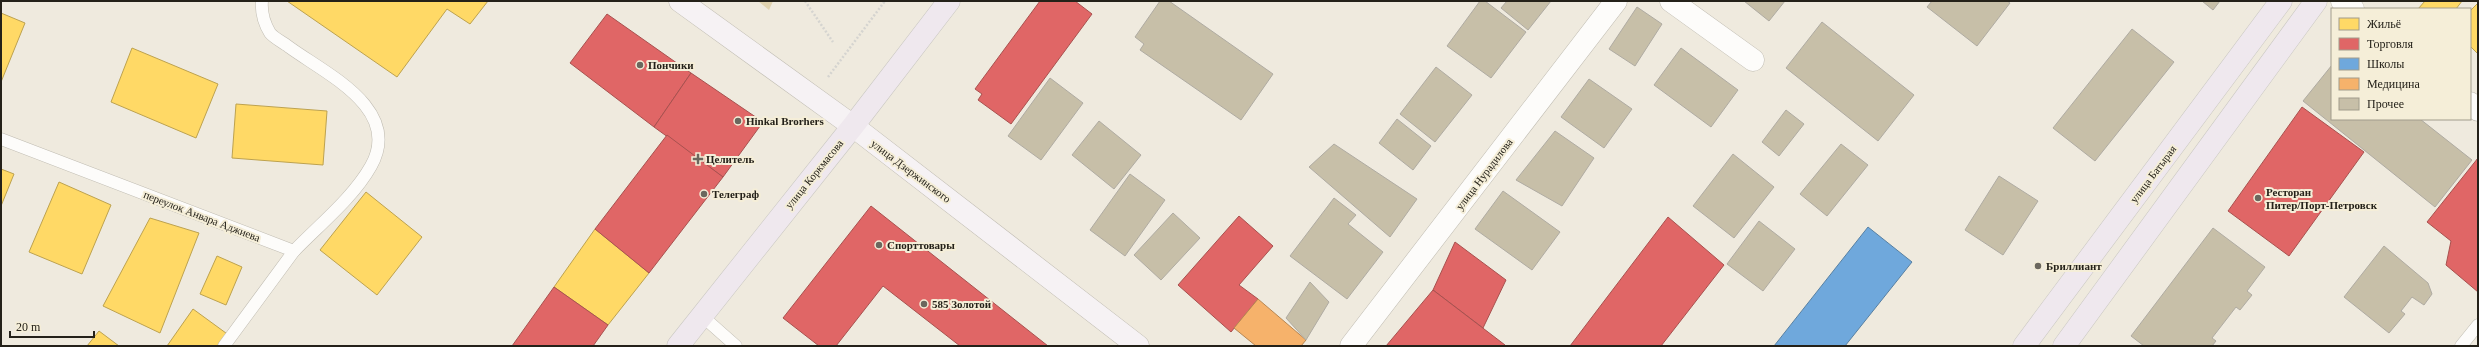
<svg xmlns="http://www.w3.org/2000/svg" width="2479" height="347" viewBox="0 0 2479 347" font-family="Georgia,serif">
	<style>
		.green { fill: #e0d3af }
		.homes { fill: #ffd966; stroke: #bda24f }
		.shops { fill: #e06666; stroke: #a8514f }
		.schools { fill: #6fa8dc; stroke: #5880a2 }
		.health { fill: #f6b26b; stroke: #b78652 }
		.building { fill: #c7bfa8; stroke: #afaba2 }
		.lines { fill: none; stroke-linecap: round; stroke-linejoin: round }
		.lane-casing { stroke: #bfbbb1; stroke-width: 13 }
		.street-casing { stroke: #bfbbb1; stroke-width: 23 }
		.secondary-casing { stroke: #bfbbb1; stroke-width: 23 }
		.primary-casing { stroke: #c9c7c1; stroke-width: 23 }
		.path { stroke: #d5d4d0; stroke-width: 2.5; stroke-dasharray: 2 2; stroke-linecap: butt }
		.lane { stroke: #fdfcfa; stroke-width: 12 }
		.street { stroke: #fdfcfa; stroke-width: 22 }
		.secondary { stroke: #f6f2f4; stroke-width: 22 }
		.primary { stroke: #efe8ee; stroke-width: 22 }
		.poi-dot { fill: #6b675e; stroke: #f5eed8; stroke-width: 1.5 }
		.labels { text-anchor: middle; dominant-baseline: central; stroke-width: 4; stroke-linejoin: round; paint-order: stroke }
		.poi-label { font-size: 11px; font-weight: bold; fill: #242119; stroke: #f5eed8; text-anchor: start }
		.street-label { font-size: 11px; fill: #242119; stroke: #f5eed8 }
	</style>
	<rect width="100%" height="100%" fill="#efeade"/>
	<path class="green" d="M758,1h15l-4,9z"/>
	<g class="homes">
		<path d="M287,1h201l-18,23 -23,-15 -50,68z"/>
		<path d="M2425,1h37l-6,8h-38z"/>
		<path d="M2478,3v51l-8,-8v-35z"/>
		<path d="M1,13l24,10 -24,59z"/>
		<path d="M132,48l86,36 -22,54 -85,-36z"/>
		<path d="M236,104l91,7 -4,54 -91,-7z"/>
		<path d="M1,169l13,5 -13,32z"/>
		<path d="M59,182l52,23 -29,69 -53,-22z"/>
		<path d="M366,192l56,45 -45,58 -57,-45z"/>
		<path d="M150,218l49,15 -39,100 -57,-27z"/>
		<path d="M595,229l54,44 -41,52 -54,-38z"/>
		<path d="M217,256l25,11 -16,38 -26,-11z"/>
		<path d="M193,309l37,27 -7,10h-56z"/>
		<path d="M99,331l20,15h-32z"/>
	</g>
	<g class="shops">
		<path d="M1040,1h35l17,13 -81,110 -33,-24 4,-6 -7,-5z"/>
		<path d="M607,14l84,59 -37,54 -84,-64z"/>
		<path d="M691,73l72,49 -40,55 -69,-50z"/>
		<path d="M2302,107l62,45 -75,104 -61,-45z"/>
		<path d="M667,135l56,42 -74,96 -54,-44z"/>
		<path d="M2478,158v134l-32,-27 5,-24 -24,-19z"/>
		<path d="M871,206l177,140h-88l-77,-60 -47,60h-17l-36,-28z"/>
		<path d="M1239,216l34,30 -34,39 19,14 -27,33 -53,-47z"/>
		<path d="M1668,217l56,48 -63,81h-91z"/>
		<path d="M1455,242l51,38 -23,48 -50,-38z"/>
		<path d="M554,287l54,38 -15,21h-81z"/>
		<path d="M1433,290l72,55v1h-119z"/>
	</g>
	<path class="schools" d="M1868,227l44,35 -67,84h-71z"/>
	<path class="health" d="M1258,299l48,41 -5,6h-45l-22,-18z"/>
	<g class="building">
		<path d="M1160,1h9l104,73 -32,46 -101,-70 4,-6 -9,-7z"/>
		<path d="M1480,1h5l41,31 -35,46 -44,-32z"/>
		<path d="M1507,1h44l-23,29 -27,-22z"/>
		<path d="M1744,1h41l-16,20z"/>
		<path d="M1932,1h75l3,2 -33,43 -50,-39z"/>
		<path d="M2202,1h18l-7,9z"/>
		<path d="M1637,7l25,17 -27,42 -26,-17z"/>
		<path d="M1822,22l92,73 -36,46 -92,-73z"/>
		<path d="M2132,29l42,33 -79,99 -42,-33z"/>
		<path d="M1681,48l57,42 -27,37 -57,-42z"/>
		<path d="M2332,65v54h88l52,41 -37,47 -132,-106z"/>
		<path d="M1436,67l36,28 -37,47 -35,-28z"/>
		<path d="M1050,78l33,25 -42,57 -33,-24z"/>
		<path d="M1589,79l43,30 -28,39 -43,-31z"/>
		<path d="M1786,110l18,14 -25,32 -17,-14z"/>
		<path d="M1397,119l34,27 -18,24 -34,-27z"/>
		<path d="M1099,121l42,34 -27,34 -42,-34z"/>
		<path d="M1555,131l39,27 -32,48 -46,-26z"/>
		<path d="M1334,144l83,55 -27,38 -81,-70z"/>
		<path d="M1841,144l27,21 -41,51 -27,-22z"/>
		<path d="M1733,154l41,33 -40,51 -41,-32z"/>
		<path d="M1130,174l35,26 -40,56 -35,-26z"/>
		<path d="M1999,176l39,25 -35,54 -38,-25z"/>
		<path d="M1503,191l57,41 -28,38 -57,-41z"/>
		<path d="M1334,198l22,17 -8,9 35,28 -36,47 -57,-43z"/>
		<path d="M1173,213l27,25 -39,42 -27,-25z"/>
		<path d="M1759,221l36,28 -32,42 -36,-27z"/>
		<path d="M2213,228l52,39 -18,24 5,4 -12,15 -4,-3 -24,31 4,3 -4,5h-68l-13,-10z"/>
		<path d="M2384,246l44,37 4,11 -8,11 -12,-8 -11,14 4,3 -16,19 -45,-36z"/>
		<path d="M1310,282l19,20 -23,38 -20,-22z"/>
	</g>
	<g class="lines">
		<defs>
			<g id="lane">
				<path d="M262,1c-1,11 2,22 8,32 4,5 14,10 19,14 37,27 114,62 82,119 -18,32 -52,59 -77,85"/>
				<path d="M1,139l293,112 -70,95"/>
				<path d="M701,315l35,31"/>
				<path d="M2461,346l17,-21"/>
			</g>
			<g id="street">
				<path d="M1671,1l82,59"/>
				<path d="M2342,1l11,8"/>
				<path d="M2470,103l8,7"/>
				<path d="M1351,346l265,-345"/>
			</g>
			<path id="secondary" d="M680,1l173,125 285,220"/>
			<g id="primary">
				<path d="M678,346l175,-220 96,-125"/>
				<path d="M2024,346l257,-345"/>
				<path d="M2064,346l252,-345"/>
			</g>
		</defs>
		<use href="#lane" class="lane-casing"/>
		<use href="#street" class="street-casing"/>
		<use href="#secondary" class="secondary-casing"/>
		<use href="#primary" class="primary-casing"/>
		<g class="path">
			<path d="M805,1l28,41"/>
			<path d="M828,77l57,-76"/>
		</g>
		<use href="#lane" class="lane"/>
		<use href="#street" class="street"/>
		<use href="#secondary" class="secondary"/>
		<use href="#primary" class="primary"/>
	</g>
	<g class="poi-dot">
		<circle cx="640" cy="65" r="4"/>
		<circle cx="738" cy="121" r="4"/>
		<path d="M696 153h4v4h4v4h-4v4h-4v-4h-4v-4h4z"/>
		<circle cx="704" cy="194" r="4"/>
		<circle cx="2258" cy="198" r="4"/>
		<circle cx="879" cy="245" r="4"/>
		<circle cx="2038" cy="266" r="4"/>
		<circle cx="924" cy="304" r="4"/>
	</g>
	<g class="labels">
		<g class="poi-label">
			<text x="648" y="65">Пончики</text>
			<text x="746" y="121">Hinkal Brorhers</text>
			<text x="706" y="159">Целитель</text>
			<text x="2266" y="192">Ресторан<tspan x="2266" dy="13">Питер/Порт-Петровск</tspan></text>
			<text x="712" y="194">Телеграф</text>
			<text x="887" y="245">Спорттовары</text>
			<text x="2046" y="266">Бриллиант</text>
			<text x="932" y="304">585 Золотой</text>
		</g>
		<g class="street-label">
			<text transform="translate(911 171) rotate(37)">улица Дзержинского</text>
			<text transform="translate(814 174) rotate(-51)">улица Коркмасова</text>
			<text transform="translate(1484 174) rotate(-53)">улица Нурадилова</text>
			<text transform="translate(2153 174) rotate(-53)">улица Батырая</text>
			<text transform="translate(202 216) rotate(21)">переулок Анвара Аджиева</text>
		</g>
	</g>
	<rect width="2479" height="347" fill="none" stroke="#242119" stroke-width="4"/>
	<rect x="2331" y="8" width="140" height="112" fill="#f5eed8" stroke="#a19c8c"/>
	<rect x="2339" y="18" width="20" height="12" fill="#ffd966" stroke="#a19c8c"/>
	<text x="2367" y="28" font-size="12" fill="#242119">Жильё</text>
	<rect x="2339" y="38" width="20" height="12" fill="#e06666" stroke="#a19c8c"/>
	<text x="2367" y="48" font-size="12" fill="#242119">Торговля</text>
	<rect x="2339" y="58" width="20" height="12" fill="#6fa8dc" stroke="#a19c8c"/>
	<text x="2367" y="68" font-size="12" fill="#242119">Школы</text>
	<rect x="2339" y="78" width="20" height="12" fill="#f6b26b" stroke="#a19c8c"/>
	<text x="2367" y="88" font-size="12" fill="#242119">Медицина</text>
	<rect x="2339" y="98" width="20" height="12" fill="#c7bfa8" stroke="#a19c8c"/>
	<text x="2367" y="108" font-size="12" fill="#242119">Прочее</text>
	<path d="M10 331v6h84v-6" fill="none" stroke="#242119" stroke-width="2"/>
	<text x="16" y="331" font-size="12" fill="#242119" stroke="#f5eed8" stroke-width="3" paint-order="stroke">20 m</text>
</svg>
